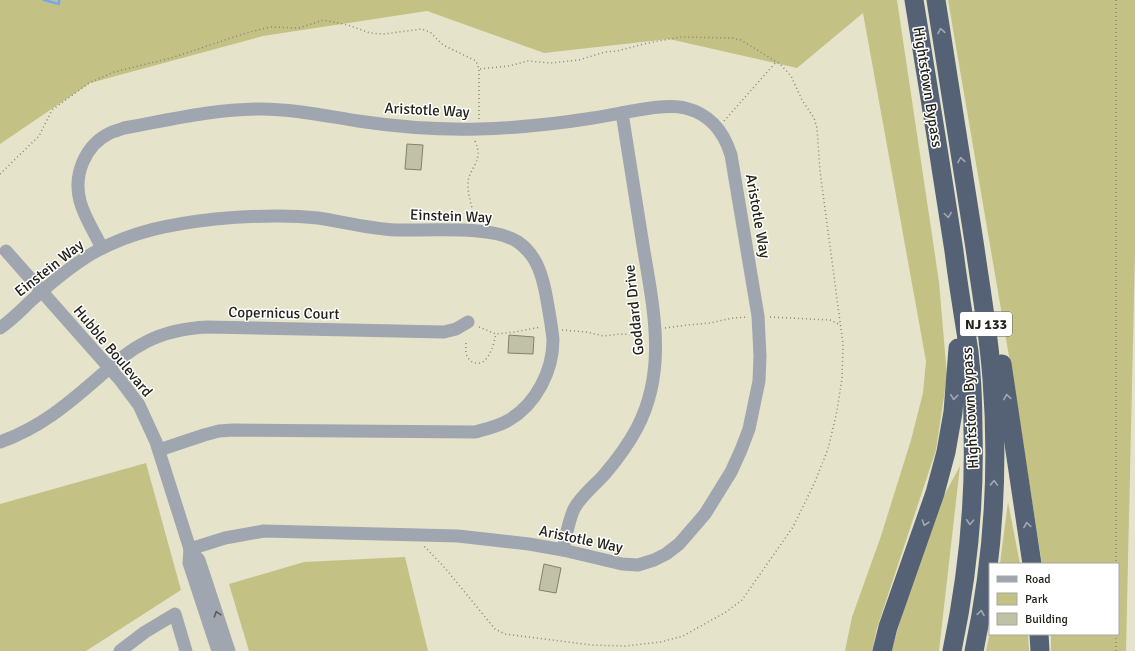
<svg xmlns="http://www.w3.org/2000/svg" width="1135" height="651" viewBox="0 0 1135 651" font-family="Signika,sans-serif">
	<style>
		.green { fill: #c3c184 }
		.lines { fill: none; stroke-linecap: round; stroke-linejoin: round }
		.stream { stroke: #75a8ee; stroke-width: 2.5 }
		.building { fill: #c1c1a7; stroke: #828269 }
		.path { stroke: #888775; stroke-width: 1.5; stroke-dasharray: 1 3; stroke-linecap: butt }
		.minor { stroke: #a0a6b0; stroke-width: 13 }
		.highway { stroke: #556276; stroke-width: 19 }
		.oneway { stroke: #a2a9b4 }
		.oneway2 { stroke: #5b5d5d }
		.labels { text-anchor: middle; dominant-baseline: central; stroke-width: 3; stroke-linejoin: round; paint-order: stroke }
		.shield { fill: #fff; stroke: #65645e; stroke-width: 1 }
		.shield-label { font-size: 14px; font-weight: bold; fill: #232219 }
		.street-label { font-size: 15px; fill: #232219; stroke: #fff }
	</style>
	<rect width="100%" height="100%" fill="#e5e4ca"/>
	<g class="green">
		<path d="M0,0h897l42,282 8,94 -11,74 -59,178 -5,23h-27l7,-34 29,-81 30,-96 12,-47 3,-32 -63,-348 -66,55 -128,-29 -125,14 -117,-42 -164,25 -173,47 -90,61z"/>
		<path d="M948,0h187v252l-9,399h-75v-17h67v-70h-76l-26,-167z"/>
		<path d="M146,463l35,127 -95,61h-86v-147z"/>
		<path d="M960,466l-21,185h-48l42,-135z"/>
		<path d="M1008,502l12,62h-20z"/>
		<path d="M405,557l23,94h-179l-20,-67 75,-22z"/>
		<path d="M990,632v2h38l1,17h-43z"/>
	</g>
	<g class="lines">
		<path class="stream" d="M44,0l15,4v-4"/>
	</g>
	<g class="building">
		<path d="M407,144l16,1 -2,25 -16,-1z"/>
		<path d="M509,335l25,2 -1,17 -25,-1z"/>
		<path d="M544,564l17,4 -5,25 -17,-3z"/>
	</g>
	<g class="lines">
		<g class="path">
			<path d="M1116,0v564"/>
			<path d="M479,119v-50"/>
			<path d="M724,121l52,-59"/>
			<path d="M0,174l39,-38 13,-26 37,-27 25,-11 57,-14 75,-25 24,-6 29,1 24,-8 25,5 22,8 14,1 38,-5 8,3 13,13 33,16 3,8 30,-3 19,-5 23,2 28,-3 26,-8 12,-1 31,-8 32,-6 52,1 9,2 39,24 11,12 11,24 12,18 3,10 3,43 23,173 -1,34 -5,33 -9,38 -14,35 -21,43 -51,73 -16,12 -43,24 -22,6 -36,4 -33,-1 -87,-11 -10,-5 -50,-61 -21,-22"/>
			<path d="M474,219c-1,-11 -6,-22 -6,-34 -1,-16 17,-23 7,-44"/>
			<path d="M770,317l60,3 11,5"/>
			<path d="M479,327l17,7 19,-2 26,-5"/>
			<path d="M665,328l22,-3 23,-2 23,-5 15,-1"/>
			<path d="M562,330l24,2 18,4 16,-2 18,1 5,-2"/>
			<path d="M466,343c0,4 -1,9 1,13 3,7 12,10 18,4 7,-7 9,-18 11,-26"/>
			<path d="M1116,651v-17"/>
		</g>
		<g class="minor">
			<path d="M102,248c-7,-15 -18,-31 -22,-47 -7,-26 5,-56 30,-68 4,-2 9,-3 14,-5 45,-8 90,-19 136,-19 33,0 66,7 98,12 40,6 80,9 121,8 38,-1 76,-5 114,-11 24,-3 70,-16 92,-10 25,6 39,24 46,47l27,161 2,40 -1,25 -10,48 -8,21 -10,22 -26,42 -26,30 -13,10 -12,6 -16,5 -16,-1 -59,-14 -34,-6 -71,-8 -194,-5 -39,7 -35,11"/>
			<path d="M6,251l115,130 18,24 17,37 34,107 9,11 30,91"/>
			<path d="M0,328c12,-8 22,-19 33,-29 19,-17 38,-33 60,-46 39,-22 78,-29 122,-34 34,-3 68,-5 103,-1 26,4 52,11 78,12 31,1 97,-5 122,12 20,14 25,36 29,58 2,13 5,27 6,40 0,31 -17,64 -44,80 -10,6 -23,9 -34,12l-242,-2 -14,1 -15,4 -45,15"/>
			<path d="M0,442c40,-14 68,-38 99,-65 15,-13 29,-26 47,-35 19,-10 40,-14 62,-15l236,5 12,-3 12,-7"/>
			<path d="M190,549l-1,14 29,88"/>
			<path d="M563,550c3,-13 5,-28 11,-41 7,-13 20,-23 30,-34 12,-14 24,-30 33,-47 32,-61 15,-125 5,-189 -7,-42 -13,-84 -20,-126"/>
			<path d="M120,651l25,-19 30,-18 11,37"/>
		</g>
		<g class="highway">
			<path d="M914,0c14,84 27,167 40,251 4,34 10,67 15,101 3,26 4,53 4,79 2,74 -6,148 -21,220"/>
			<path d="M936,0c13,83 26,165 39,248 6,43 14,87 17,131 7,90 1,183 -18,272"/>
			<path d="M1002,364l30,200"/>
			<path d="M1039,634l1,17"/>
			<path d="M882,651l6,-24 47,-134 11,-41 7,-40 5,-64"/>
		</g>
	</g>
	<defs><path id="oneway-chevron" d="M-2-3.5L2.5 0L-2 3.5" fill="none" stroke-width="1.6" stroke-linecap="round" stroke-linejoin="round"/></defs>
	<g class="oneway">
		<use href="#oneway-chevron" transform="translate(941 31) rotate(-99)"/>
		<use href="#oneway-chevron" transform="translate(961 160) rotate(-99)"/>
		<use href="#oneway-chevron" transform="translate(948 215) rotate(82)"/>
		<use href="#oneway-chevron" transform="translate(954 397) rotate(96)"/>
		<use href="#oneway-chevron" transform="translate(1007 397) rotate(-99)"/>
		<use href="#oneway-chevron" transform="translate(994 483) rotate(-88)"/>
		<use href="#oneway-chevron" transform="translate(970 522) rotate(93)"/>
		<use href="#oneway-chevron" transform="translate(925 523) rotate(109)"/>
		<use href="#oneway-chevron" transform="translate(1027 525) rotate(-99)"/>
		<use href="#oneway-chevron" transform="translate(981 613) rotate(-81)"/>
	</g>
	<use class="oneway2" href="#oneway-chevron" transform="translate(217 614) rotate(-108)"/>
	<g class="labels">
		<rect class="shield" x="960" y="312" width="52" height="24" rx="3"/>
		<g class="shield-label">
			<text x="986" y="324">NJ 133</text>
		</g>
		<g class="street-label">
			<text transform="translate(928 87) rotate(81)">Hightstown Bypass</text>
			<text transform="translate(427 110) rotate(3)">Aristotle Way</text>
			<text transform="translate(451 216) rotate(2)">Einstein Way</text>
			<text transform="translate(758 216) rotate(80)">Aristotle Way</text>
			<text transform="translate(49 268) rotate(-38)">Einstein Way</text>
			<text transform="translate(634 310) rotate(-96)">Goddard Drive</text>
			<text transform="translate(284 313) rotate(1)">Copernicus Court</text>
			<text transform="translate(113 351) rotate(50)">Hubble Boulevard</text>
			<text transform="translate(970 408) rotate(-93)">Hightstown Bypass</text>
			<text transform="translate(581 539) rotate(12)">Aristotle Way</text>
		</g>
	</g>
	<rect x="989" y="563" width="130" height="72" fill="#ffffff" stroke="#a7a7a3"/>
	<rect x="997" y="576" width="20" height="6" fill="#a0a6b0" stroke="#a7a7a3"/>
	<text x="1025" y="583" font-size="12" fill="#232219">Road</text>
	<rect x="997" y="593" width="20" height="12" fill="#c3c184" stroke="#a7a7a3"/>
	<text x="1025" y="603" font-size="12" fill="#232219">Park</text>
	<rect x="997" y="613" width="20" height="12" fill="#c1c1a7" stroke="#a7a7a3"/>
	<text x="1025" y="623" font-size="12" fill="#232219">Building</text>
</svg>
